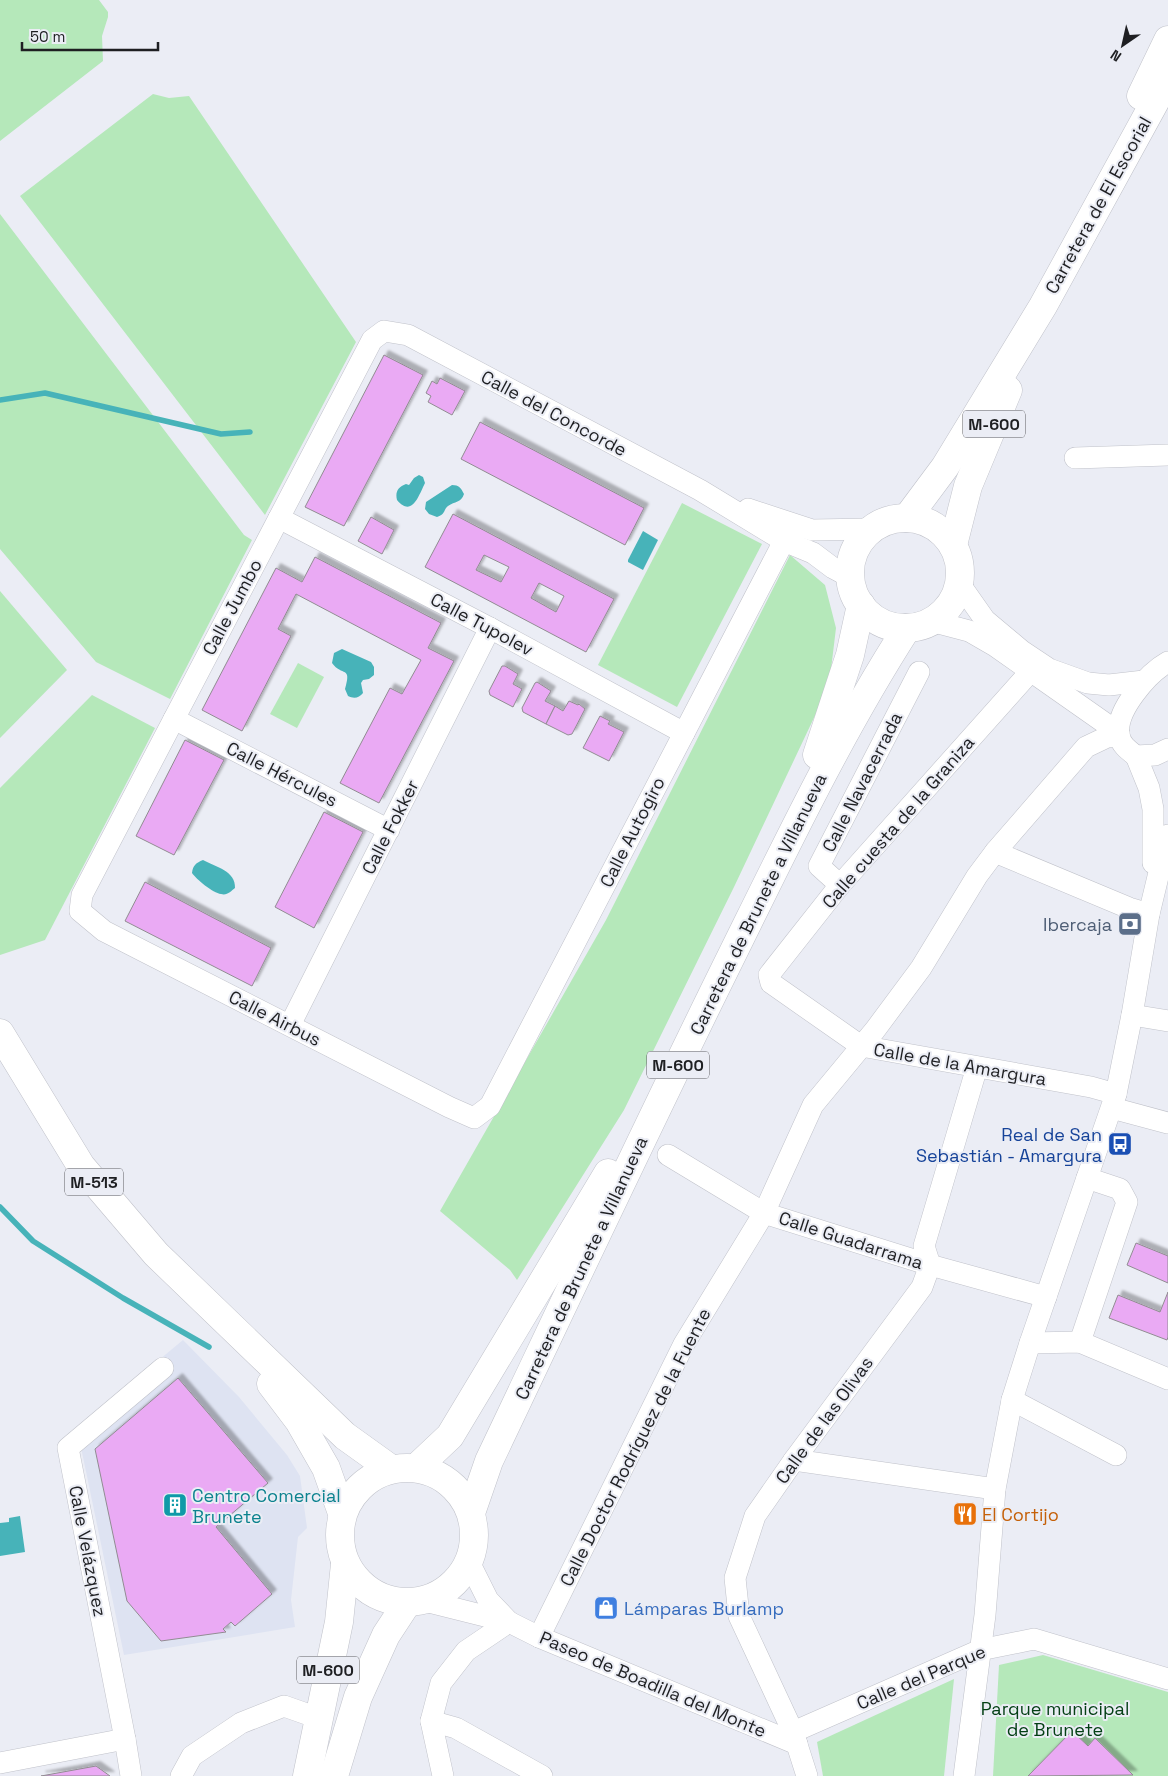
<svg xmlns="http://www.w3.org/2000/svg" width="1168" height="1776" viewBox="0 0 1168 1776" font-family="'Space Grotesk',sans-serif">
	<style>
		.built { fill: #dee3f2 }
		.green { fill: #b5e8ba }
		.water { fill: #47b3b9 }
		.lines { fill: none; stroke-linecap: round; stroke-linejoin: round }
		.stream { stroke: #47b3b9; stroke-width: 5.5 }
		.building { fill: #eaaaf4; stroke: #918c92; fill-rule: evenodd; filter: url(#shadow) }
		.minor-casing { stroke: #c0c2ca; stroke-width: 22 }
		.major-casing { stroke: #c0c2ca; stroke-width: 29 }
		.highway-casing { stroke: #c0c2ca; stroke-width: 29 }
		.minor { stroke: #fff; stroke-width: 21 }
		.major { stroke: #fff; stroke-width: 28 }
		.highway { stroke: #fff; stroke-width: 28 }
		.labels { text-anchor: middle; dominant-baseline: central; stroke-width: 4; stroke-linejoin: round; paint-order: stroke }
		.shield { fill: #ebedf5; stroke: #5c5d61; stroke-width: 1 }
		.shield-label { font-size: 16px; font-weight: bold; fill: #1e1f22 }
		.street-label { font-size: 18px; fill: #1e1f22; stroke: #ebedf5 }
		.service-label { font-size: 18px; fill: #4e5e75; stroke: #ebedf5; text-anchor: end }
		.transit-label { font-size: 18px; fill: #164399; stroke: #ebedf5; text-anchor: end }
		.culture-label { font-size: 18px; fill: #0d838f; stroke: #ebedf5; text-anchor: start }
		.food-label { font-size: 18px; fill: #c56008; stroke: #ebedf5; text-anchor: start }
		.shop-label { font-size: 18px; fill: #366cbe; stroke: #ebedf5; text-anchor: start }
		.park-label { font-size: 18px; fill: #044015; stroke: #ebedf5 }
	</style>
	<defs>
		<filter id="shadow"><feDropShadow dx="4.5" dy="-4.5" stdDeviation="1" flood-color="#0004"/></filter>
	</defs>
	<rect width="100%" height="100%" fill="#ebedf5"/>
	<path class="built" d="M183,1340l56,57 48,58 13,21 7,52 -9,9 -7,63 4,27 -171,28 -47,-227z"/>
	<g class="green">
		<path d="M0,0h99l9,12v5l-6,19 1,25 -103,80z"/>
		<path d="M153,94l16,4 20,-2 167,246 -91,173 -245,-319z"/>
		<path d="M0,214l244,321 8,5 -82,159 -74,-37 -96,-113z"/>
		<path d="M682,503l80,41 -85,163 -79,-42z"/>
		<path d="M790,555l35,30 11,43 -7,58 -95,201 -110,223 -107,170 -7,-10 -70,-59 166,-291z"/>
		<path d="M0,591l67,79 -67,68z"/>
		<path d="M298,663l26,14 -27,51 -27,-14z"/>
		<path d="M92,695l63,33 -110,212 -45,15v-167z"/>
		<path d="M1043,1655l125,37v84h-175l6,-111z"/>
		<path d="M954,1679l-10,97h-121l-6,-34z"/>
	</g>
	<g class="water">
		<path d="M419,475l4,2 2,6c-6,12 -13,35 -28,17 -2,-8 1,-13 9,-16l3,1 5,-7z"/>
		<path d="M452,485c7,0 9,3 12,9 -3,9 -9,7 -16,12 -5,4 -2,8 -11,11l-8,-3 -4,-5 1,-7z"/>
		<path d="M643,531l15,9 -15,30 -15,-8v-2z"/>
		<path d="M342,649l29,13 3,5v8l-5,4 -6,1 -2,3 2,10c-4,5 -9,6 -15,3l-3,-7c7,-24 -3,-12 -13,-26l2,-10z"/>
		<path d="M203,860c13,7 33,11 32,28 -4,3 -8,8 -14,6 -8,-1 -25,-15 -29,-21 1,-8 4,-10 11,-13z"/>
		<path d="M20,1516l5,36 -25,4v-33l9,-1v-4z"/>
	</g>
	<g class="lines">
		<g class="stream">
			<path d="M0,400l45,-7 176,41 29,-2"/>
			<path d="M0,1207l33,34 90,57 86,49"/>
		</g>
	</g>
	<g class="building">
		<path d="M384,355l39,20 -79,151 -39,-19z"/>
		<path d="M440,378l25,13 -13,24 -24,-13 3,-6 -5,-3 6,-12 5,3z"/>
		<path d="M480,422l164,86 -19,37 -164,-86z"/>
		<path d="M453,514l161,85 -28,53 -161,-85zM484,555l25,12 -8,15 -25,-12zM539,583l25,13 -8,16 -25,-14z"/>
		<path d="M371,517l23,13 -12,24 -24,-13z"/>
		<path d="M315,557l126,66 -13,25 26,13 -75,142 -39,-20 50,-95 12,6 19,-34 -125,-66 -18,35 13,7 -49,95 -40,-21 74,-142 26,14z"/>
		<path d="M502,666h3l13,8 -5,10 9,5 -9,18 -23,-12 -1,-4z"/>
		<path d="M537,682l14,9 -6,10 10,5 -9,18 -23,-12 -1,-4 13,-25z"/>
		<path d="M569,701l9,4 1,-1 6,5 -13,25 -4,1 -22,-11 9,-18 8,5z"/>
		<path d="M600,716l10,5 -2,3 16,8 -15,29 -26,-13z"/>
		<path d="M185,740l39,20 -50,95 -38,-19z"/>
		<path d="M324,812l39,20 -49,96 -39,-21z"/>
		<path d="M145,882l126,66 -19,38 -127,-65z"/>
		<path d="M1136,1243l32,13v27l-41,-18z"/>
		<path d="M1168,1292v45l-1,3 -58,-22 9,-23 42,17z"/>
		<path d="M178,1378l90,105 -52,44 56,67 -37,32 -4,-4 -8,7 3,3 -65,9 -34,-40 -32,-152z"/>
		<path d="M1072,1731l16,15 7,-8 38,37 -105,1z"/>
		<path d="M96,1766l14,10h-69z"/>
	</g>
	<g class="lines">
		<defs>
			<g id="minor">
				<path d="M1075,458l93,-3"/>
				<path d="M748,509l64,21 59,-1"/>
				<path d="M279,518l211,110 194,105"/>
				<path d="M784,541l-294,565 -16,12 -25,-11 -345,-176 -24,-20 2,-16 290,-555 12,-9 24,4 292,155 84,51 29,12 20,15 17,9"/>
				<path d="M959,583l26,37 37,31 27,18 39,14 21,2 35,-4"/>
				<path d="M931,621l38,10 26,15 124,87"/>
				<path d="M1168,662c-20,11 -53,49 -49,73 2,10 9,15 17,21l19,-1 13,-6"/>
				<path d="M1030,672l-190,213 -71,90 2,8 90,63 230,41 25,7"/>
				<path d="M174,719l215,111"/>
				<path d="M1136,756l13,32 4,21v54"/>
				<path d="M995,852l134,56 20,6"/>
				<path d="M840,885l-21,-19 100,-194"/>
				<path d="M1132,1015l36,6"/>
				<path d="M290,1025l200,-397"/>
				<path d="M1112,1108l56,15"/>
				<path d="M668,1155l96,58 166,52 116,32"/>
				<path d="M1080,1342l47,-140 -7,-13 -33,-11"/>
				<path d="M1030,1343l50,-1 88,37"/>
				<path d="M1012,1400l104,55"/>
				<path d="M794,1460l201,29"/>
				<path d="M469,1562l19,38 21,22"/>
				<path d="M425,1601l84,21 30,15 258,107"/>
				<path d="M539,1637l145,-293 80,-131 49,-108 62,-75 46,-62 56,-92 18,-24 91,-105 21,-10 12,-1"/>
				<path d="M431,1721l25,7 86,48"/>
				<path d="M793,1732l187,-82 54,-11 134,40"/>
				<path d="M0,1763l125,-24"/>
				<path d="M131,1776l-6,-37 -57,-291 95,-80"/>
				<path d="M181,1776l11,-20 49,-33 43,-17 34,12"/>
				<path d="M443,1776l-12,-55 10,-38 25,-32 43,-29"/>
				<path d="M807,1776l-14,-44 -54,-116 -4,-38 20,-62 39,-56 128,-173 8,-22 -6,-19 53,-179"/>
				<path d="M964,1776l21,-161 10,-126 17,-89 18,-57 86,-249 16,-79 17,-101 19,-79"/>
			</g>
			<g id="major">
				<path d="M0,1033l81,133 75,88 189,182 46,33"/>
				<path d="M271,1384l28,37 27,47 16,45"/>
			</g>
			<g id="highway">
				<path d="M1141,96l27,-56"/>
				<path d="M907,518l38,-51 98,-161 125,-228"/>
				<circle cx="905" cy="573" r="55"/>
				<path d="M953,545l15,-59 40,-96"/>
				<path d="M817,755l33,-100 11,-50"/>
				<circle cx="407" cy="1535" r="67"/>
				<path d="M416,1468l34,-32 158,-263"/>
				<path d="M471,1513l18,-52c78,-164 155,-328 235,-490 58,-117 113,-234 183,-343"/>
				<path d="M307,1776l32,-154 6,-58"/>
				<path d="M334,1776l24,-79 28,-62 21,-32"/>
			</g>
		</defs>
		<use href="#minor" class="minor-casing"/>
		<use href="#major" class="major-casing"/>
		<use href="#highway" class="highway-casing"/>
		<use href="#minor" class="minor"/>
		<use href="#major" class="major"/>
		<use href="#highway" class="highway"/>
	</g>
	<defs>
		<symbol id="bank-square" viewBox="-11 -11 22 22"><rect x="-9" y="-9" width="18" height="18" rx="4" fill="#5c6f8a" stroke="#ebedf5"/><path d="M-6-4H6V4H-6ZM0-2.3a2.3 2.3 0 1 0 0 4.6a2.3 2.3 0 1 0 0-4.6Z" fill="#fff"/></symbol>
		<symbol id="bus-square" viewBox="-11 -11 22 22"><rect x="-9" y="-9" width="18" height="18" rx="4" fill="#1a4fb4" stroke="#ebedf5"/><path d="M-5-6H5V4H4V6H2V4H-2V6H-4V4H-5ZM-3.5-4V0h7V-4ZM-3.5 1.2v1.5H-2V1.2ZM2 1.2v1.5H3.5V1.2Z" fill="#fff"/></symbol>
		<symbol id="building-square" viewBox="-11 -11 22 22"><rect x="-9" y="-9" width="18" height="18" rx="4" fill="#0f9aa8" stroke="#ebedf5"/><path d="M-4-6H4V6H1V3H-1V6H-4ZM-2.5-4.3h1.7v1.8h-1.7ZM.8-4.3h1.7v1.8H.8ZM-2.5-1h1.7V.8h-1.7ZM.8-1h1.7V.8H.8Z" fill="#fff"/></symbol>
		<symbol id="restaurant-square" viewBox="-11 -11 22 22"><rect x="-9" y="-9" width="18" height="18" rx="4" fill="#e8710a" stroke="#ebedf5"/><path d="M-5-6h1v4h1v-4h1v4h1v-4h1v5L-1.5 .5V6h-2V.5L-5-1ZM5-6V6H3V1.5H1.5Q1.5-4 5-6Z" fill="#fff"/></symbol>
		<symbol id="shop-square" viewBox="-11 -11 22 22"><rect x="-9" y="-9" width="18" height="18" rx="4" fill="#3f7fe0" stroke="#ebedf5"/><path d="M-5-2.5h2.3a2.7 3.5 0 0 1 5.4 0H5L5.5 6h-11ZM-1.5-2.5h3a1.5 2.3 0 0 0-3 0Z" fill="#fff"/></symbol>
	</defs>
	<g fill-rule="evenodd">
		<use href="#bank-square" x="1116" y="910" width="28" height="28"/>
		<use href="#bus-square" x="1106" y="1130" width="28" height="28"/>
		<use href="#building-square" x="161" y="1491" width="28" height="28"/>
		<use href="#restaurant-square" x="951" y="1500" width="28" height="28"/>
		<use href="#shop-square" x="592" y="1594" width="28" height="28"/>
	</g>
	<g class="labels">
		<g class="shield">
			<rect x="963" y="410.5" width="62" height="27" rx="4"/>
			<rect x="647" y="1051.5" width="62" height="27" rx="4"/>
			<rect x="65" y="1168.5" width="58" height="27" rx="4"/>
			<rect x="297" y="1656.5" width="62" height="27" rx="4"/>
		</g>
		<g class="shield-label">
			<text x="994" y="424">M-600</text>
			<text x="678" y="1065">M-600</text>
			<text x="94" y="1182">M-513</text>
			<text x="328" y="1670">M-600</text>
		</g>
		<g class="street-label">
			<text transform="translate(1098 205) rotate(-61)">Carretera de El Escorial</text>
			<text transform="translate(554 413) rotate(28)">Calle del Concorde</text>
			<text transform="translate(232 607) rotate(-62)">Calle Jumbo</text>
			<text transform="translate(482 624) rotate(28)">Calle Tupolev</text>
			<text transform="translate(282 774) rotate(27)">Calle Hércules</text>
			<text transform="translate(862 782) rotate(-63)">Calle Navacerrada</text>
			<text transform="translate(898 822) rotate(-49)">Calle cuesta de la Graniza</text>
			<text transform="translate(390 827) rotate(-63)">Calle Fokker</text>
			<text transform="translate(632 832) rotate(-63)">Calle Autogiro</text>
			<text transform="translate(758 904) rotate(-64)">Carretera de Brunete a Villanueva</text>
			<text transform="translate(275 1018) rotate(27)">Calle Airbus</text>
			<text transform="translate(960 1064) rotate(10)">Calle de la Amargura</text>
			<text transform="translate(851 1240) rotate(18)">Calle Guadarrama</text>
			<text transform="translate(581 1268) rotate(-65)">Carretera de Brunete a Villanueva</text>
			<text transform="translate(824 1420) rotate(-54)">Calle de las Olivas</text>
			<text transform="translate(635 1447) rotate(-63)">Calle Doctor Rodríguez de la Fuente</text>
			<text transform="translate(88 1551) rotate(79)">Calle Velázquez</text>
			<text transform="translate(921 1677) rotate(-23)">Calle del Parque</text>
			<text transform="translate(653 1684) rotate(23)">Paseo de Boadilla del Monte</text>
		</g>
		<g class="service-label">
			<text x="1112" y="924">Ibercaja</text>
		</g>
		<g class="transit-label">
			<text x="1102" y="1134">Real de San<tspan x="1102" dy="21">Sebastián - Amargura</tspan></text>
		</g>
		<g class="culture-label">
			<text x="192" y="1495">Centro Comercial<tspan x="192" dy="21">Brunete</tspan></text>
		</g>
		<g class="food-label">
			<text x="982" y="1514">El Cortijo</text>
		</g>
		<g class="shop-label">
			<text x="624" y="1608">Lámparas Burlamp</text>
		</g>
		<g class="park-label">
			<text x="1055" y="1708">Parque municipal<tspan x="1055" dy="21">de Brunete</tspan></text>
		</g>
	</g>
	<g transform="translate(1123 45) rotate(214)" stroke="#ebedf5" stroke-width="4" paint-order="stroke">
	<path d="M0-4L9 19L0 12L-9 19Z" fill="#1e1f22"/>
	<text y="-8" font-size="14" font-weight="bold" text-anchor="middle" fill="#1e1f22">N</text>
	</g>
	<path d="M22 42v8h136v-8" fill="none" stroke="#1e1f22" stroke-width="2.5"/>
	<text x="30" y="42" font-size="15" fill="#1e1f22" stroke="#ebedf5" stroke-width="4" paint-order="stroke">50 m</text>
</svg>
